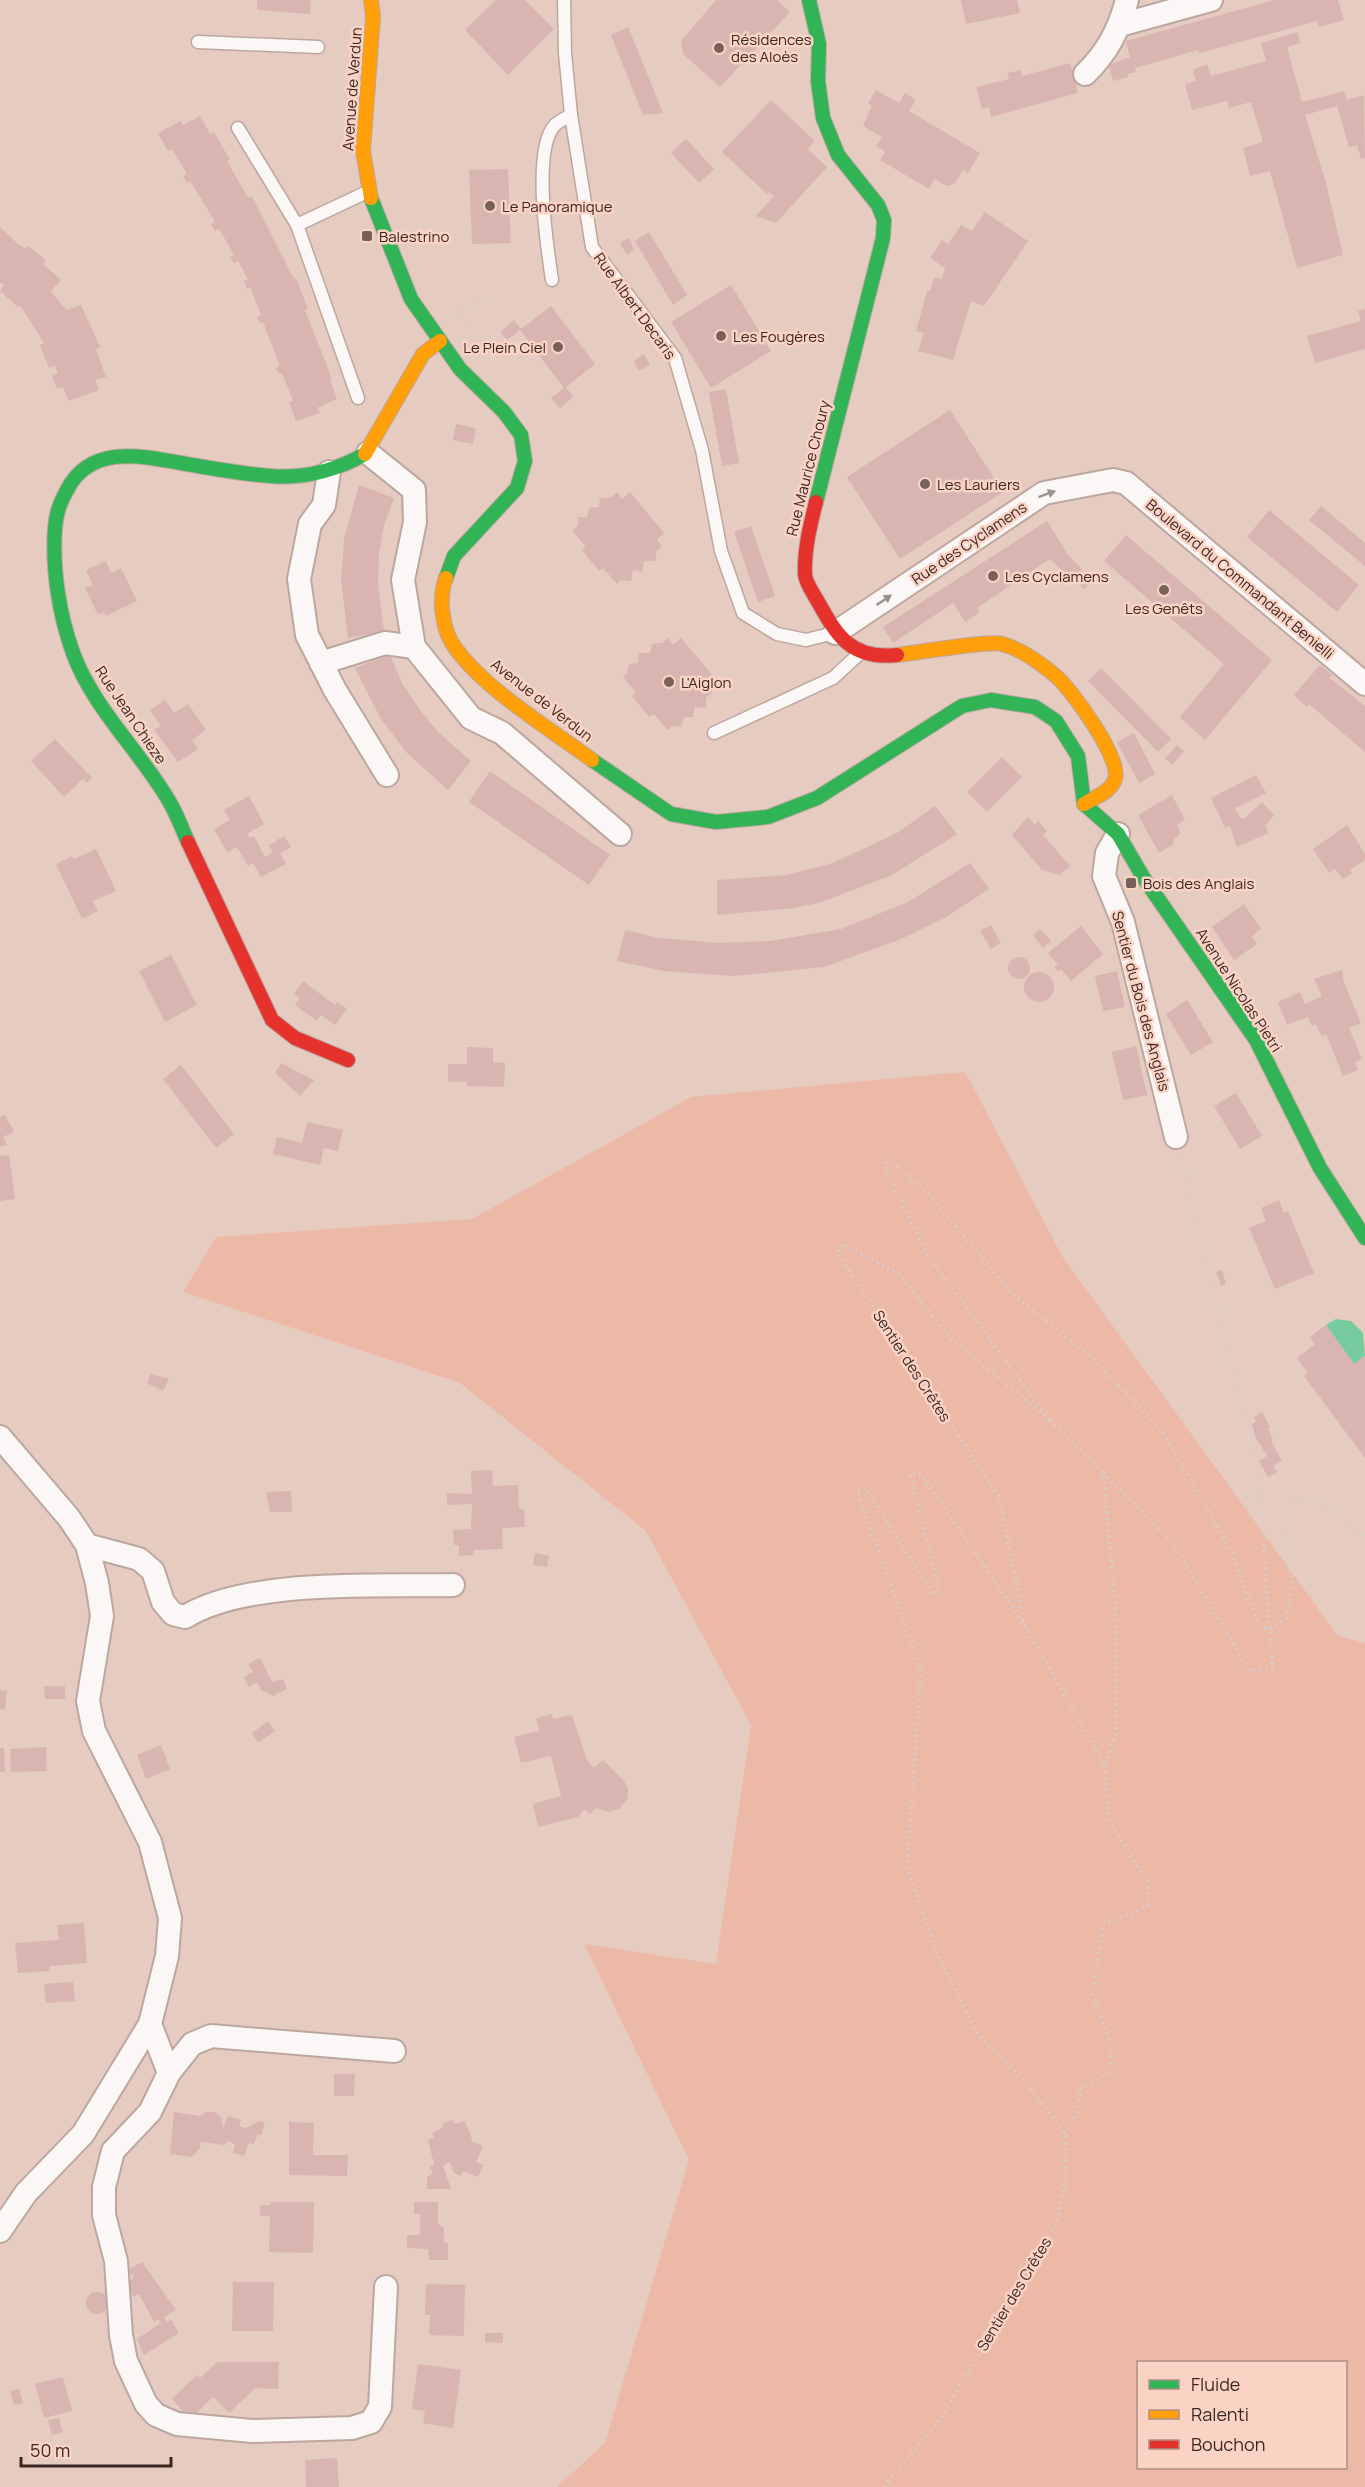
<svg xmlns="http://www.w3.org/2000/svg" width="1365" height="2487" viewBox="0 0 1365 2487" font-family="Manrope,sans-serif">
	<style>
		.green { fill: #edb9a7; fill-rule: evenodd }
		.water { fill: #77cc9f }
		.building { fill: #d8b5b1 }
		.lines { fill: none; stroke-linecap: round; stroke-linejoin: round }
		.lane-casing { stroke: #bca79f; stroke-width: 15 }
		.street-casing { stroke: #bca79f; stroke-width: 26 }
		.fast-casing { stroke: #bca79f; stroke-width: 16 }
		.slow-casing { stroke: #bca79f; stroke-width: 16 }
		.jam-casing { stroke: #bca79f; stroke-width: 16 }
		.path { stroke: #d7cecc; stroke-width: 4; stroke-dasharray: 1.5 4.5; stroke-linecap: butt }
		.lane { stroke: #fbf7f6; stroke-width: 12 }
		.street { stroke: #fbf7f6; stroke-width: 22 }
		.fast { stroke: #30b455; stroke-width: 14 }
		.slow { stroke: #ff9f0a; stroke-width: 14 }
		.jam { stroke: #e5322d; stroke-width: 14 }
		.oneway { fill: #9b908c }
		.poi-dot { fill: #77615a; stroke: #fbd3c5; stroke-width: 2 }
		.labels { text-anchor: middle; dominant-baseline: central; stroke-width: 5; stroke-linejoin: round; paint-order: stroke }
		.poi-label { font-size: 15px; fill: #3b2822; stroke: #fbd3c5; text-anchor: start }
		.street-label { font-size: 15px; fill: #3b2822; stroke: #fbd3c5 }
	</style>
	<rect width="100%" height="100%" fill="#e6cbc1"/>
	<path class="green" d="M963,1072l5,5 94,179 276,380 27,7v844h-808l48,-44 84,-283 -105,-216 132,20 35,-239 -105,-194 -186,-148 -277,-91 33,-55 256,-18 219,-122zM1138,2362h208v106h-208z"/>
	<path class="water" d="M1336,1319l15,2 12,12 2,23 -11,8 -28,-39z"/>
	<g class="building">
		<path d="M257,0h54l-1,14 -53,-4z"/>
		<path d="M496,0h29l29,29 -46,46 -43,-45z"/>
		<path d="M716,0h61l13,12 -70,75 -37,-33 -2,-13z"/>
		<path d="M961,0h56l3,13 -54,11z"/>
		<path d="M1275,0h63l6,20 -25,7 -2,-6 -118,32 -1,-3 -63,18 1,4 -9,2 1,3 -15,4 -4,-16 21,-8 -4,-16z"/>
		<path d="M628,27l14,34 21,52 -20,2 -32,-80z"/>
		<path d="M1298,32l2,11 -13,4 15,55 42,-11 3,9 17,-5 1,63 -4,1 -4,-14 -8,2 -12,-41 -32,9 21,68 17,72 -46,13 -27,-97 -20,5 -7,-28 20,-6 -12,-40 -22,6 -2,-7 -35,9 -7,-26 11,-3 -3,-11 14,-6 4,12 55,-15 -5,-18z"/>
		<path d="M1070,63l8,30 -87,24 -2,-10 -7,2 -6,-22 33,-8 -1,-6 13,-3 1,6z"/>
		<path d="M876,90l23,13 6,-10 11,7 -7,11 71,42 -12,20 -5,-3 -9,14 -7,2 -13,-7 -5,10 -49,-29 5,-8 -9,-6 6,-9 -19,-11 9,-20 -4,-3z"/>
		<path d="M771,100l44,41 -7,8 19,18 -51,56 -20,-7 18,-20 -5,-4 -2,2 -45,-42z"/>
		<path d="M200,116l10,18 4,-2 16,28 -3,1 21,37 4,-2 42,83 2,-1 12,31 -3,1 27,69 -2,1 7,19 -20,9 3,5 -24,8 -7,-19 4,-1 -11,-28 -3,1 -3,-6 4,-2 -17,-44 -3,1 -3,-6 4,-2 -11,-28 -3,2 -3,-8 4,-1 -7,-14 -3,-5 -4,2 -4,-6 4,-2 -13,-23 -2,-3 -4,2 -4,-7 4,-2 -13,-22 -12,-19 -3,2 -4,-7 4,-2 -15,-25 -4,2 -10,-18 23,-12 2,4z"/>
		<path d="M686,139l28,30 -15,14 -28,-30z"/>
		<path d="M508,169l3,74 -39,1 -3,-74z"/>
		<path d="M985,212l43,29 -44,65 -13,-5 -18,59 -35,-9 6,-18 -8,-2 11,-40h3l4,-13 8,1 3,-11 -15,-10 12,-18 6,4 13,-19 11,6z"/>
		<path d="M0,227l17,16 9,6 2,-3 18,14 -3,4 18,16 -10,11 15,19 15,-5 19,42 -4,3 10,27 -11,3 4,10 -30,11 -6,-14 -6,2 -5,-13 6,-3 -3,-7 -6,2 -9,-23 4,-2 -24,-38 -2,2 -18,-16 4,-6 -4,-3z"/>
		<path d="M649,232l38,63 -14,10 -38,-64z"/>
		<path d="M629,238l5,12 -7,5 -7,-12z"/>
		<path d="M731,285l40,66 -60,37 -40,-66z"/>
		<path d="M551,306l44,58 -29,23 7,10 -13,11 -9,-10 13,-10 -44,-58 -13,10 -7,-8 14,-12 7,9z"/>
		<path d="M1365,309v40l-50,14 -8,-27 54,-15 -3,-10z"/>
		<path d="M644,354l6,11 -11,6 -5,-10z"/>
		<path d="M726,389l13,74 -17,3 -13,-74z"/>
		<path d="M950,410l53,82 -103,67 -53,-82z"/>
		<path d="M456,424l20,4 -3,16 -20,-4z"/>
		<path d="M359,485l35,13 -10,27 -5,30 -1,29 6,47 -36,7 -7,-58 3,-41z"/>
		<path d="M617,492l5,7 8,-7 34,41 -7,6 5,7 -5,5 -2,10h-11l-2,11 -9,-2 -2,11 -10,-1 -4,4 -14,-16 -4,3 -17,-21 4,-3 -14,-17 6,-4v-9h9l2,-9 10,-1 1,-9h10z"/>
		<path d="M1321,506l44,37v23l-56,-46z"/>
		<path d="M1269,510l90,75 -22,27 -90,-75z"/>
		<path d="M1047,521l21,34 14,14 -10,11 -22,-21 -73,49 3,4 -15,10 -12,-19 -60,40 -10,-16z"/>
		<path d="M751,526l24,70 -17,6 -24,-70z"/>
		<path d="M1126,535l146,125 -67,80 -25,-23 44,-53 -120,-103z"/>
		<path d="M106,561l5,12 10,-5 16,33 -31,15 -2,-4 -6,3 -13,-27 8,-3 -7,-15z"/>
		<path d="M1082,571l9,10 -7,8 -10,-9z"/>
		<path d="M668,638l5,7 8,-7 34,40 -7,7 5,7 -7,6v10l-11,-1 -2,10h-9l-3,10 -9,-1 -5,4 -13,-16 -5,3 -17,-21 4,-3 -13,-16 4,-4 2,-9 9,-1 1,-10h11l2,-9 10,-1z"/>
		<path d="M390,655l13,30 17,25 18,22 33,29 -23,29 -42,-38 -25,-33 -26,-51z"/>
		<path d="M1320,665l12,10 -2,3 35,28v46l-56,-48 -2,3 -13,-12z"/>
		<path d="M1101,668l70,71 -13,13 -70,-71z"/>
		<path d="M165,700l9,13 14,-9 18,26 -14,10 6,9 -20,13 -24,-32 7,-4 -11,-16z"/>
		<path d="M1134,733l21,41 -16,9 -22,-41z"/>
		<path d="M55,739l37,39 -5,5 -4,-4 -19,18 -33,-36z"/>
		<path d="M1177,745l7,6 -12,14 -7,-7z"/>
		<path d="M1002,757l20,20 -35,35 -20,-20z"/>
		<path d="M490,771l120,84 -21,30 -120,-83z"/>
		<path d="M1256,775l10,18 -31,15 5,10h5l17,-16 12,13 -9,11 3,7 -31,14 -7,-21 -5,2 -14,-30z"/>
		<path d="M1172,795l13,25 -8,5 3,8 -7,8 1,3 -15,9 -21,-38z"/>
		<path d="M249,796l15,28 -17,10 3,4 4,-2 11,21 8,-4 -4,-8 15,-9 7,11 -11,6 6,11 -25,13 -8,-14 -5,3 -11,-19 -10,5 -13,-23 16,-9 -6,-10z"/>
		<path d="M935,806l22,28 -65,41 -73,28 -25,5 -77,7v-35l70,-5 46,-12 64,-30z"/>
		<path d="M1028,817l7,8 3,-4 9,10 -4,4 27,31 -11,9 -17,-5 -30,-35z"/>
		<path d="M1347,825l18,29v6l-15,10 2,3 -9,6 -8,-10 -6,4 -16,-24z"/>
		<path d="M96,849l20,42 -23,10 5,10 -16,8 -26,-55 16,-8 2,3z"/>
		<path d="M970,863l19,26 -43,28 -47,23 -75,27 -90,9 -70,-5 -47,-10 8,-31 34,8 59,5 52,-2 71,-12 67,-27z"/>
		<path d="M1244,904l17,25 -9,7 5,8 -23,16 -22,-33z"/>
		<path d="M991,925l10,18 -10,6 -11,-18z"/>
		<path d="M1081,926l22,28 -32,27 -10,-12 -3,2 -4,-4 4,-2 -10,-12z"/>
		<path d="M1040,929l11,12 -8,7 -10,-13z"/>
		<path d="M171,955l26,50 -32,17 -26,-51z"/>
		<circle cx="1019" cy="968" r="11"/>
		<path d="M1342,970l2,13 17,40 -12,5 13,31 -7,3 3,8 -15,6 -17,-42 -4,2 -6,-12 -4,2 -4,-9 -21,8 -9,-23 22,-10 5,12 17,-8 -8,-17z"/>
		<path d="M1117,971l8,36 -22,4 -8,-35z"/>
		<circle cx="1039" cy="987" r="15"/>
		<path d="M303,981l32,24 2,-3 10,7 -12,16 -14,-10 -4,6 -22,-16 5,-7 -6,-4z"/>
		<path d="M1187,1000l26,42 -22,13 -25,-41z"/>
		<path d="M1136,1046l11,49 -24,5 -11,-48z"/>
		<path d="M467,1047l26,1v14l12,1 -1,24 -37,-1v-4h-19v-18h19z"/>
		<path d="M281,1063l33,17 -14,16 -25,-23z"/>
		<path d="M181,1065l53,69 -18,14 -53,-69z"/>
		<path d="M1236,1093l26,43 -22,13 -26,-43z"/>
		<path d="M5,1115l9,17 -11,5 4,8 -7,2v-30z"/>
		<path d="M307,1122l36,8 -5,21 -14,-3 -4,17 -47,-11 4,-17 25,6z"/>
		<path d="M9,1155l6,44 -15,2v-45z"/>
		<path d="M1279,1200l5,13 4,-2 26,62 -39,16 -26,-61 17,-7 -5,-13z"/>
		<path d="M1222,1270l4,14 -5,2 -5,-14z"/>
		<path d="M1326,1325l28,39 11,-8v102l-61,-82 4,-3 -11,-15 18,-14 -5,-7z"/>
		<path d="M151,1374l18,5 -6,12 -16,-8z"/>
		<path d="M1262,1412l8,15 -2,2 5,11 -2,1 11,20 -9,5 4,6 -9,5 -9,-16 8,-5 -12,-20 -3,-12 4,-2 -2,-5z"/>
		<path d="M492,1470l1,16 25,-1 1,24h5l1,18 -23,1 1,21 -29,1v5l-15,1v-11h-5l-1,-15 18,-1 1,-25 -25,1v-12l25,1 -1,-23z"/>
		<path d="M291,1491l1,21h-22l-4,-20z"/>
		<path d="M535,1553l14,3 -2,11 -14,-2z"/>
		<path d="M260,1658l12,24 11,-3 4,10 -14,7 -12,-6 -4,-8 -8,5 -5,-10 9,-5 -5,-8z"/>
		<path d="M44,1686h21v13h-20z"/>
		<path d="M0,1690l7,1 -2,19 -5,-1z"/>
		<path d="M552,1714l1,5 19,-4 15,45 7,8 9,-8 21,21 4,8 -1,10 -8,10 -10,3 -13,-4 -6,6 -6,-5 -6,8 -40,10 -5,-23 28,-8 -10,-40 -30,7 -7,-26 25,-6 -3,-13z"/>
		<path d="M268,1721l7,10 -17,12 -6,-10z"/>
		<path d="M161,1745l9,24 -24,10 -9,-24z"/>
		<path d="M46,1747l1,24 -36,1 -1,-23z"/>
		<path d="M0,1748h4l1,24h-5z"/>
		<path d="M84,1923l3,40 -37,3v5l-32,2 -3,-30 44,-3 -2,-15z"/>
		<path d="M73,1982l2,19 -29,2 -2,-19z"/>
		<path d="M334,2074h21l-1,22h-20z"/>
		<path d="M174,2112l26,4 6,-4h8l7,5 2,11 5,-12 13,4 -2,6 6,2 15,-7 5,2 -4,13 -3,-2 -4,10 -5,-1 -5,13 -11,-3 2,-9 -8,-3 -2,4 -24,-3 -1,6 -8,9 -22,-3z"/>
		<path d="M452,2120l3,4 10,-3 8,21 10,4 -7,16 7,3 -5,12 -15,-6 -2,5 -7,-3 -4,-11 -7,4 8,23h-24v-12l6,-4 -3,-6 4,-3 -6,-24 6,-3 -2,-4 12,-6 -2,-3z"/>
		<path d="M289,2122l25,1 -1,32h35l-1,21 -58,-1z"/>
		<path d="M270,2202h44l-1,51 -44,-1 1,-36h-10v-11h10z"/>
		<path d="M414,2202h24v22l6,4v14l4,1v17h-19l-1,-11 -21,-1v-13h13v-21h-6z"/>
		<path d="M142,2262l34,48 -12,7 3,5 4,-2 8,13 -35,22 -7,-16 24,-16 -3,-4 -4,3 -15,-28 -5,3 -8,-14 8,-5 -6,-8z"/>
		<path d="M233,2282h41l-1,49h-41z"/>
		<path d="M426,2284l39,1 -1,51 -35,-1 1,-20h-5z"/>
		<circle cx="97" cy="2303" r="11"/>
		<path d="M485,2333h18v10l-18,-1z"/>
		<path d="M217,2362h62l-1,27 -23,-1 -26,25 -16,-16 -23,22 -18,-20 25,-24 3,3z"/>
		<path d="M418,2364l43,6 -8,58 -30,-5 2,-12 -13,-2z"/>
		<path d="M63,2377l9,34 -28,7 -9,-34z"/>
		<path d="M19,2389l4,14 -9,2 -4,-14z"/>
		<path d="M59,2418l4,14 -11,3 -4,-15z"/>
		<path d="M337,2458l2,29h-33l-1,-27z"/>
	</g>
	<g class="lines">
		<defs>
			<g id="lane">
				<path d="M564,0l1,53 6,62 21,132 83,111 27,92 19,101 22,62 34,21 29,6 28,-7"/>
				<path d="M198,42l120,5"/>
				<path d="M238,128l59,97 61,173"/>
				<path d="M297,225l70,-33"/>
				<path d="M552,280c-5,-33 -20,-131 3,-155 4,-4 11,-7 16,-10"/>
				<path d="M714,733l119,-55 26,-24"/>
			</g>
			<g id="street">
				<path d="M1120,25l91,-25"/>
				<path d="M1085,74c22,-21 34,-44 42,-74"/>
				<path d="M368,453l46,37 1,32 -12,58 11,67 57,71 31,15 118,101"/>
				<path d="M329,472l-5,33 -14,19 -11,55 8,56 28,55 52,85"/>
				<path d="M835,633l209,-140 69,-13 13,3 239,201"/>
				<path d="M321,663l64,-20 29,4"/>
				<path d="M1118,834l-11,19 -3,23 19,46 53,215"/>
				<path d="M0,1437l69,81 18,27 52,14 14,12 10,31 10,12 12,3c64,-39 193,-30 268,-32"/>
				<path d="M150,2024l19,49 -19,39 -37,39 -9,36v28l12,46 5,74 5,26 20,43 10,11 21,9 75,7 100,-3 19,-6 9,-15 6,-120"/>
				<path d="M169,2073l23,-29 19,-8 183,15"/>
				<path d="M0,2231l26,-38 57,-59 67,-110 17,-68 3,-38 -20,-76 -56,-111 -6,-30 14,-85 -5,-33 -10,-38"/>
			</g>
			<g id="fast">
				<path d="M809,0l10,44 -1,37 5,37 15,37 40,50 6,15 -1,18 -67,264"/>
				<path d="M371,198l40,101 49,70 44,43 17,23 4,26 -8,27 -63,68 -8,22"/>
				<path d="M592,760l79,54 45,8 52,-5 49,-19 145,-92 29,-6 44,7 21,14 22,35 6,48"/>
				<path d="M1084,804l34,30 25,43 113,163 64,128 45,70"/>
				<path d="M188,842c-6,-13 -11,-28 -19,-41 -29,-50 -76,-93 -96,-148 -14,-39 -21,-84 -18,-125 1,-15 5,-25 12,-38 26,-51 86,-31 131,-24 23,4 48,8 72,10 35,3 65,-5 95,-22"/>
			</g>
			<g id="slow">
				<path d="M371,198l-8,-47 10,-134 -2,-17"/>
				<path d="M365,454l58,-100 17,-13"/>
				<path d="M446,578c-8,21 -4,53 10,71 30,41 94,80 136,111"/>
				<path d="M897,655c19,-2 93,-15 105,-11 19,5 41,21 55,33 16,15 65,82 58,102 -4,13 -20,18 -31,25"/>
			</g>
			<g id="jam">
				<path d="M816,502c-6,24 -12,48 -11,73 1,8 8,18 12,25 20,36 34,60 80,55"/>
				<path d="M188,842l84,178 23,18 53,22"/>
			</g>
		</defs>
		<use href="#lane" class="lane-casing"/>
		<use href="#street" class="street-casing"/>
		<use href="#fast" class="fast-casing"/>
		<use href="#slow" class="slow-casing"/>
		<use href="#jam" class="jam-casing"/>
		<g class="path">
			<path d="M474,349l4,-6 -22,-37 36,-7"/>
			<path d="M1103,1473l69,69 78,129 23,-3 -4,-38 17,-12 6,-36 -8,-45 6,-42c29,4 54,23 75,43"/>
			<path d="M1025,1626l80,139 11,-32 -1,-133 -12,-127 -54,-54"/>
			<path d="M1066,2135l10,-22 5,-24 28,-17 3,-27 -20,-51 12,-70 44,-18v-22l-39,-65 -4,-54"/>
			<path d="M885,2487l6,-10 47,-54 118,-197 9,-44 1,-47 -43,-56 -45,-44 -41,-82 -30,-85 14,-198 -64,-179 8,-4 68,108 5,-11 -28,-110 12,1 103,151 -26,-129 -162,-245 5,-8 57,30 52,65 98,80 -121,-163 -42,-88 1,-10 42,37 87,102 72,57 75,78 67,117 29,77 10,4 -9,-159 -46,-173 -34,-143"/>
		</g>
		<use href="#lane" class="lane"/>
		<use href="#street" class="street"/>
		<use href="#fast" class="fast"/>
		<use href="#slow" class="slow"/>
		<use href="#jam" class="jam"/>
	</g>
	<defs><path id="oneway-solid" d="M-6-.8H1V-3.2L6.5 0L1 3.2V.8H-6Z" transform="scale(1.5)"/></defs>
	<g class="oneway">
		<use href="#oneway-solid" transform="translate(1047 494) rotate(-20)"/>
		<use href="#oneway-solid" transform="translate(884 600) rotate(-34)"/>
	</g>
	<g class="poi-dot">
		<circle cx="719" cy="48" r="6"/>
		<circle cx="490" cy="206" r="6"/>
		<rect x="361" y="230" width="12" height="12" rx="3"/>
		<circle cx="721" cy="336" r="6"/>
		<circle cx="558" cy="347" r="6"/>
		<circle cx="925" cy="484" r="6"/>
		<circle cx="993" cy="576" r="6"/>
		<circle cx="1164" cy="590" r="6"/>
		<circle cx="669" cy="682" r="6"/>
		<rect x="1125" y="877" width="12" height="12" rx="3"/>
	</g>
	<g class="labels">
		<g class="poi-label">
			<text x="731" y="39">Résidences<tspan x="731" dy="17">des Aloès</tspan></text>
			<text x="502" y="206">Le Panoramique</text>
			<text x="379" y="236">Balestrino</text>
			<text x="733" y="336">Les Fougères</text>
			<text x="546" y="347" text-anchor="end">Le Plein Ciel</text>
			<text x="937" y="484">Les Lauriers</text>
			<text x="1005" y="576">Les Cyclamens</text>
			<text x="1164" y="608" text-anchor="middle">Les Genêts</text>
			<text x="681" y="682">L'Aiglon</text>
			<text x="1143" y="883">Bois des Anglais</text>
		</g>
		<g class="street-label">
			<text transform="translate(352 89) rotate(-86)">Avenue de Verdun</text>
			<text transform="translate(635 306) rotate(54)">Rue Albert Decaris</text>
			<text transform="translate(808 468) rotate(-76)">Rue Maurice Choury</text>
			<text transform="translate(969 543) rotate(-34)">Rue des Cyclamens</text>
			<text transform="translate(1240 579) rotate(40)">Boulevard du Commandant Benielli</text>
			<text transform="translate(542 700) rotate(38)">Avenue de Verdun</text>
			<text transform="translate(131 715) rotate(56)">Rue Jean Chieze</text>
			<text transform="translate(1239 990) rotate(57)">Avenue Nicolas Pietri</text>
			<text transform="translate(1141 1001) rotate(75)">Sentier du Bois des Anglais</text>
			<text transform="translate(912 1366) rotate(57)">Sentier des Crêtes</text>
			<text transform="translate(1014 2294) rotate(-59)">Sentier des Crêtes</text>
		</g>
	</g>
	<rect x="1137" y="2361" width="210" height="108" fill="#fbd3c5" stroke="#ae8f84" stroke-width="1.5"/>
	<rect x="1149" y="2380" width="30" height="9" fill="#30b455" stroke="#ae8f84" stroke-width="1.5"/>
	<text x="1191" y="2391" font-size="18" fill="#3b2822">Fluide</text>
	<rect x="1149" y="2410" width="30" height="9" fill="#ff9f0a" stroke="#ae8f84" stroke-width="1.5"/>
	<text x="1191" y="2421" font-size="18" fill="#3b2822">Ralenti</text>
	<rect x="1149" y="2440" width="30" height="9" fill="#e5322d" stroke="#ae8f84" stroke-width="1.5"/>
	<text x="1191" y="2451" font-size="18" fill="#3b2822">Bouchon</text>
	<path d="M21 2457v9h150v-9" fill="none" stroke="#3b2822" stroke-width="3"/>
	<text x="30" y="2457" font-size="18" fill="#3b2822" stroke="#fbd3c5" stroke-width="4.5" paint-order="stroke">50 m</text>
</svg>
